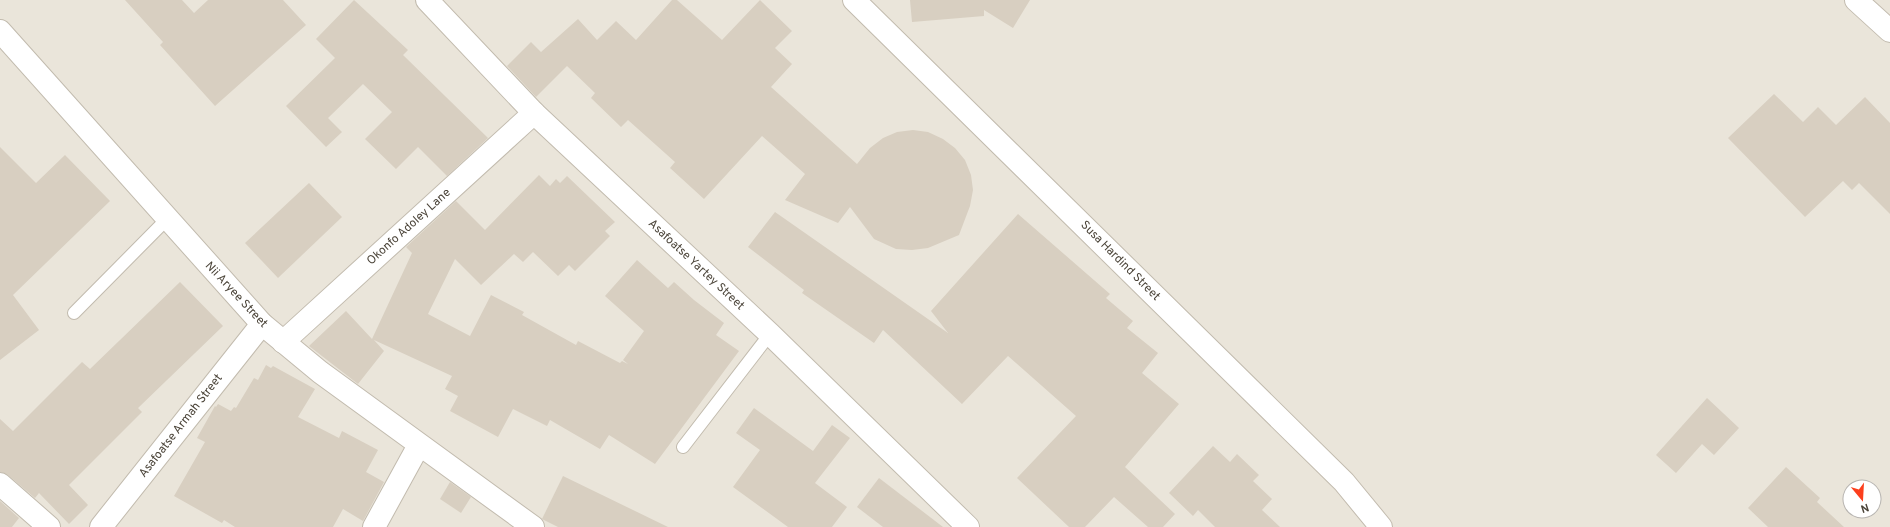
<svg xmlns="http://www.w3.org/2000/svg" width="1890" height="527" viewBox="0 0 1890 527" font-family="Overpass,sans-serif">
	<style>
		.residential { fill: #eae5da; fill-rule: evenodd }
		.building { fill: #d8cfc1 }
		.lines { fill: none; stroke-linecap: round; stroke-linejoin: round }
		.service-casing { stroke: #c2bbae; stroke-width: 14 }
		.minor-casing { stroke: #c2bbae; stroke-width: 24 }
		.service { stroke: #fff; stroke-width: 12 }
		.minor { stroke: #fff; stroke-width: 22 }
		.labels { text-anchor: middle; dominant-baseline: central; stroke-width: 3.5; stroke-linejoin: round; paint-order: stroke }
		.street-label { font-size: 12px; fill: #4b4439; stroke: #fff }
	</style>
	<rect width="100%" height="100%" fill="#f6f3ec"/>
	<path class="residential" d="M0,0h1890v527h-1890zM1850,487h24v24h-24z"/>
	<g class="building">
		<path d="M125,0h57l12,13 14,-13h75l23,25 -91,81 -55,-61 3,-3z"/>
		<path d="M354,0l54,50 -5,5 85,83 -41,38 -29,-29 -22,22 -31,-30 27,-27 -29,-28 -35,34 14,14 -16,15 -40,-41 49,-48 -19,-19z"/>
		<path d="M672,0h5l45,40 38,-40 32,31 -17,17 17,16 -21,23 86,77 13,-16 13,-10 14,-6 16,-2 15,2 15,7 12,9 10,12 6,15 2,15 -3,16 -11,29 -31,13 -16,2 -16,-1 -22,-10 -24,-32 -12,16 -53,-23 20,-26 -43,-38 -58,63 -34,-31 5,-6 -47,-42 -7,7 -30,-29 4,-5 -28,-27 -31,31 -29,-31 24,-24 10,10 37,-33 19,21 19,-19 20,19z"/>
		<path d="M910,0h120l-17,28 -29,-18v6l-72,6z"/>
		<path d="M1774,94l29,28 15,-15 18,18 29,-28 25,26v91l-31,-31 -7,7 -9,-9 -38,36 -77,-79z"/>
		<path d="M0,147l36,36 29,-28 45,46 -97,94 26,35 -39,30z"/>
		<path d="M539,175l11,11 6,-7 4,4 7,-7 48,46 -10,9 5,5 -35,35 -6,-6 -11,11 -25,-24 -10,10 -9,-8 -33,31 -26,-26 -27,55 42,22 21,-41 33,17 -2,3 54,30 2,-4 42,22 2,-2 6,3 -5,-4 21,-29 -39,-35 32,-36 31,28 6,-6 20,18 30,23 -8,12 23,16 -84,113 -46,-29 -9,14 -50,-29 -3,6 -34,-17 -15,28 -48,-26 8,-15 -13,-7 7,-13 -78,-36 10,11 -26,33 -49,-38 37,-35 26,28 40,-86 -6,-6 50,-46 29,29z"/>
		<path d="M309,183l33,34 -64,61 -33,-35z"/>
		<path d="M775,212l173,121 -17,-22 87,-97 92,80 -4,4 27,23 -6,7 31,25 -16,20 37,31 -54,63 50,47 -12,13h-15l-34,-30 -29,30h-16l-52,-49 59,-62 -68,-60 -46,48 -79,-74 -9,13 -72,-50 2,-3 -56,-43z"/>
		<path d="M180,282l43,44 -85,82 4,4 -73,73 19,20 -19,19 -30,-31 -4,5 -27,-23 -8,-3v-53l13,12 69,-69 8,7z"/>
		<path d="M266,365l5,3 2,-2 42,23 -17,28 41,21 3,-7 36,19 -12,22 18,10 -21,39 -20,-12 -10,18h-98l-11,-7 -2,3 -48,-27 31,-54 -8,-4 18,-32 1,1 2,-3 13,7 3,-4 2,1 18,-30 4,2z"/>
		<path d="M1707,398l32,30 -25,27 -12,-11 -26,29 -20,-18z"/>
		<path d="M754,408l59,43 19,-26 18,13 -35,45 32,24 -15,20h-44l-55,-40 27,-37 -24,-17z"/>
		<path d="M1213,446l17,16 7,-8 22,21 -6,6 19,18 -10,11 18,17h-65l-17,-17 -5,6 -24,-23z"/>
		<path d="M1786,467l34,31 -3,4 27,25h-76l-20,-19z"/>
		<path d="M563,476l105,51h-110l-16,-8z"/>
		<path d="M879,478l64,49h-60l-26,-20z"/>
		<path d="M450,482l21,15 -10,16 -21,-14z"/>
		<path d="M0,501l19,17 -7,9h-12z"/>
	</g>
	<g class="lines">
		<defs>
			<g id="service">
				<path d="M74,313l93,-94"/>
				<path d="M683,447l87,-113"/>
			</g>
			<g id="minor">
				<path d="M427,0l107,113 236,221 198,193"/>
				<path d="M854,0l490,482 37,45"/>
				<path d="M1856,0l34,31"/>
				<path d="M0,31l262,293 58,48 213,155"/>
				<path d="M283,342l251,-229"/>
				<path d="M0,484l49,43"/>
				<path d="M101,527l161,-203"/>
				<path d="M374,527l45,-82"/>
			</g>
		</defs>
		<use href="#service" class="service-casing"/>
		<use href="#minor" class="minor-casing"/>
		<use href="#service" class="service"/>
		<use href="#minor" class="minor"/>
	</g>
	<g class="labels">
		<g class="street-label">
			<text transform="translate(409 227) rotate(-42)">Okonfo Adoley Lane</text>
			<text transform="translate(1120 261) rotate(45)">Susa Hardind Street</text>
			<text transform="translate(696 265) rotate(43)">Asafoatse Yartey Street</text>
			<text transform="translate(236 295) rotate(47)">Nii Aryee Street</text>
			<text transform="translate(181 426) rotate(-52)">Asafoatse Armah Street</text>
		</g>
	</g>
	<g transform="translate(1862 499) rotate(162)"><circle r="19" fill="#ffffff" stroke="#b7b4b0"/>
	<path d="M0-3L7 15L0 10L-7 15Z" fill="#fc3f1d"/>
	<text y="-6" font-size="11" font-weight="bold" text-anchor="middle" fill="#4b4439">N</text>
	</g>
</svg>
